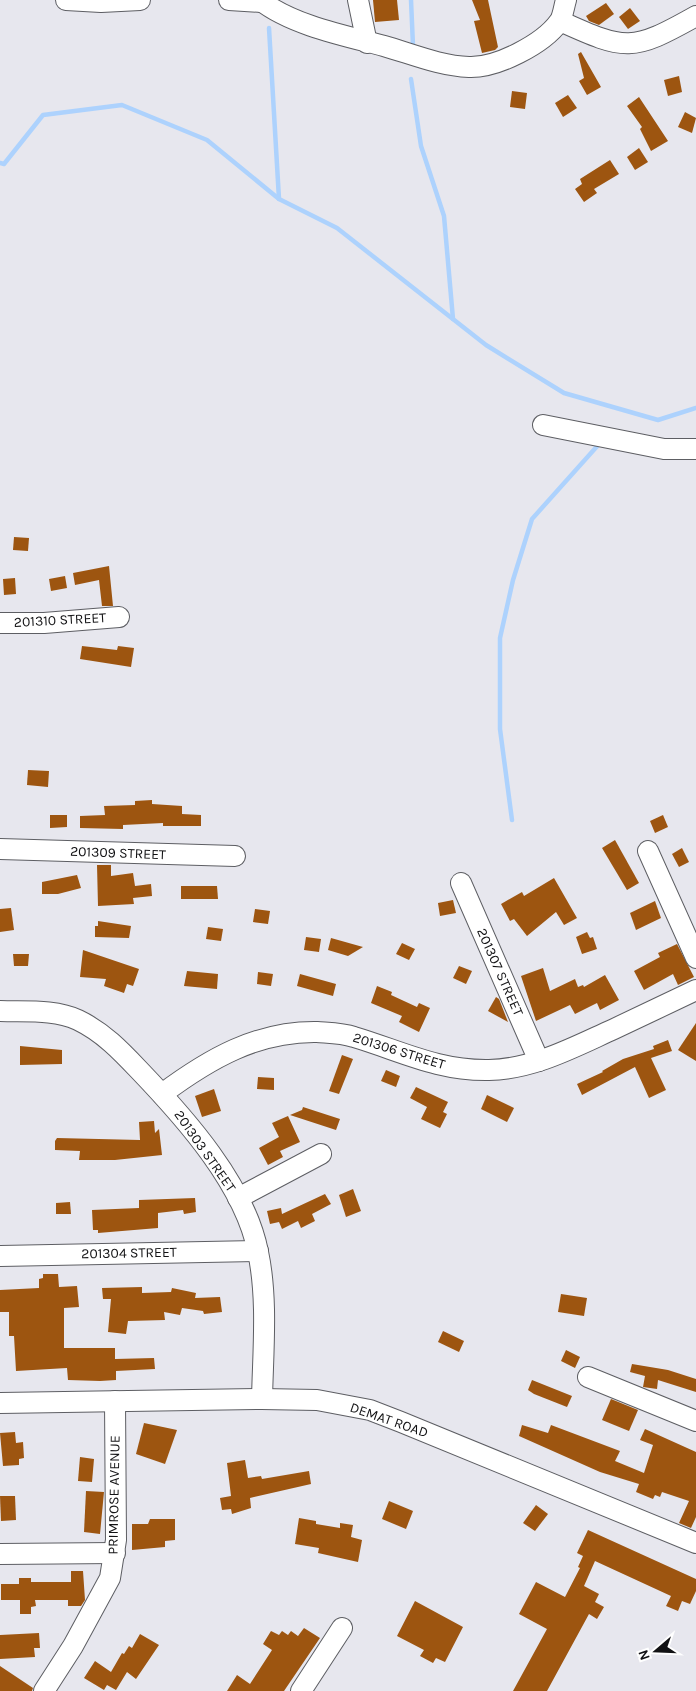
<svg xmlns="http://www.w3.org/2000/svg" width="696" height="1691" viewBox="0 0 696 1691" font-family="Karla,sans-serif">
	<style>
		.lines { fill: none; stroke-linecap: round; stroke-linejoin: round }
		.stream { stroke: #add2fd; stroke-width: 4.5 }
		.building { fill: #9d5510 }
		.minor-casing { stroke: #5d5e63; stroke-width: 22 }
		.minor { stroke: #fff; stroke-width: 20 }
		.labels { text-anchor: middle; dominant-baseline: central; stroke-width: 4; stroke-linejoin: round; paint-order: stroke }
		.street-label { font-size: 14px; fill: #121214; stroke: #fff }
	</style>
	<rect width="100%" height="100%" fill="#e7e7ee"/>
	<g class="lines">
		<g class="stream">
			<path d="M411,0l2,46"/>
			<path d="M269,28l10,171"/>
			<path d="M411,79l10,67 23,70 9,103"/>
			<path d="M0,163l4,1 39,-49 79,-10 85,35 72,59 58,29 149,117 78,48 94,27 38,-12"/>
			<path d="M512,820l-12,-91v-91l13,-58 19,-61 68,-76"/>
		</g>
	</g>
	<g class="building">
		<path d="M373,0h24l2,20 -24,2z"/>
		<path d="M472,0h16l10,47 -3,3 -13,3 -8,-32 6,-1z"/>
		<path d="M606,3l8,11 -15,11 -10,-4 -3,-5z"/>
		<path d="M630,8l10,13 -12,8 -9,-12z"/>
		<path d="M581,52l20,35 -14,8 -8,-14 5,-3 -6,-24z"/>
		<path d="M679,76l3,16 -14,4 -4,-16z"/>
		<path d="M512,91l15,2 -2,16 -15,-2z"/>
		<path d="M568,95l9,13 -14,9 -8,-14z"/>
		<path d="M639,97l29,44 -17,10 -11,-22 2,-2 -15,-21z"/>
		<path d="M685,112l11,6 -4,15 -14,-6z"/>
		<path d="M639,148l9,14 -13,8 -8,-13z"/>
		<path d="M610,160l9,14 -25,15 3,4 -13,9 -9,-13 7,-5 -2,-5z"/>
		<path d="M14,537l15,1 -1,13 -15,-1z"/>
		<path d="M109,566l4,40h-11l-3,-26 -24,5 -2,-12z"/>
		<path d="M65,576l2,12 -16,3 -2,-12z"/>
		<path d="M15,578l1,16 -12,1 -1,-16z"/>
		<path d="M82,646l35,4 1,-4 16,2 -3,19 -51,-8z"/>
		<path d="M28,770l21,1 -1,16 -21,-2z"/>
		<path d="M152,800v4l30,2v8l19,1v11h-38v-3l-40,2v4l-43,-1v-12l25,-1 -1,-9 31,-1v-4z"/>
		<path d="M50,815h17v12l-17,1z"/>
		<path d="M663,815l5,12 -13,6 -5,-12z"/>
		<path d="M615,840l24,43 -12,7 -25,-42z"/>
		<path d="M682,848l7,14 -10,5 -7,-13z"/>
		<path d="M97,865h14v11l22,-3 2,13 16,-2 1,12 -19,2 1,6 -36,2z"/>
		<path d="M77,875l4,13 -23,6h-16v-12z"/>
		<path d="M554,878l23,40 -13,7 -8,-13 -29,24 -13,-17 -4,2 -9,-17 21,-12 2,4z"/>
		<path d="M181,886h36l1,13h-37z"/>
		<path d="M453,900l3,13 -16,3 -2,-13z"/>
		<path d="M655,901l6,17 -25,12 -6,-17z"/>
		<path d="M11,908l3,22 -14,2v-23z"/>
		<path d="M255,909l15,2 -2,13 -15,-2z"/>
		<path d="M98,921l33,5 -2,12 -34,-1v-11h3z"/>
		<path d="M208,927l15,2 -2,12 -15,-2z"/>
		<path d="M587,932l3,6 3,-1 4,12 -15,5 -6,-17z"/>
		<path d="M306,937l15,2 -2,13 -15,-2z"/>
		<path d="M331,938l32,9 -15,9 -20,-6z"/>
		<path d="M402,943l13,6 -6,11 -13,-6z"/>
		<path d="M677,944l17,33 -16,8 -5,-11 -29,16 -10,-19 26,-14 -2,-4z"/>
		<path d="M83,950l56,19 -6,17 -6,-2 -3,9 -20,-7 2,-7 -26,-2z"/>
		<path d="M13,954h16l-1,12h-14z"/>
		<path d="M459,966l13,5 -6,13 -13,-6z"/>
		<path d="M543,968l7,23 25,-12 3,8 5,-2 1,2 21,-12 14,25 -19,10 -3,-7 -22,11 -5,-9 -34,16 -15,-45z"/>
		<path d="M187,971l31,3 -1,15 -33,-3z"/>
		<path d="M258,972l15,2 -2,12 -14,-2z"/>
		<path d="M300,974l36,10 -3,12 -36,-10z"/>
		<path d="M377,986l15,6 -1,3 26,12 2,-4 11,5 -11,24 -20,-10 3,-6 -31,-13z"/>
		<path d="M496,997l3,2 9,23 -20,-11z"/>
		<path d="M696,1023v38l-18,-11z"/>
		<path d="M668,1040l4,11 -21,7 15,32 -17,8 -14,-31 -53,28 -5,-11 26,-12 -1,-1 21,-12 31,-10 -1,-3z"/>
		<path d="M20,1046l42,4v14l-42,1z"/>
		<path d="M342,1055l11,4 -14,35 -10,-3z"/>
		<path d="M386,1070l14,6 -4,11 -15,-6z"/>
		<path d="M258,1077l16,1v12l-17,-1z"/>
		<path d="M416,1087l32,15 -5,10 4,2 -7,14 -19,-9 6,-12 -17,-9z"/>
		<path d="M214,1089l7,22 -19,6 -7,-21z"/>
		<path d="M487,1095l27,13 -7,14 -26,-13z"/>
		<path d="M303,1107l37,12 -4,11 -46,-15 12,-5z"/>
		<path d="M288,1116l12,26 -20,9 3,6 -15,8 -9,-17 20,-11 -7,-14z"/>
		<path d="M154,1121l1,12 4,-4 3,26 -47,5h-36l1,-9 -25,-1v-9l2,-3 83,2 -1,-18z"/>
		<path d="M353,1189l8,22 -15,6 -7,-22z"/>
		<path d="M325,1194l6,10 -19,10 3,7 -14,7 -3,-7 -16,8 -3,-7 -9,2 -3,-13 14,-3 1,6z"/>
		<path d="M195,1198l1,14 -12,2 -1,-4 -25,3v15l-60,5v-3h-5l-1,-20 47,-2v-8z"/>
		<path d="M70,1202l1,12h-15v-11z"/>
		<path d="M43,1274h15l1,13 18,-1 2,21 -15,1v40h51v11l39,-1 1,11 -39,2v9l-16,1 -32,-1 -1,-12 -51,3 -2,-35h-5v-24h-9v-22l39,-2v-9l4,-1z"/>
		<path d="M142,1287v6l29,-1 1,-4 24,5 -1,5 25,-1 2,15 -18,2 -1,-3 -21,-3 -2,7 -16,-3 1,8 -37,1 -2,13 -18,-2 3,-33h-8l-1,-11z"/>
		<path d="M561,1294l26,4 -3,18 -26,-4z"/>
		<path d="M443,1331l21,10 -5,11 -21,-10z"/>
		<path d="M566,1350l14,7 -5,11 -14,-7z"/>
		<path d="M632,1364l36,6 28,9v13l-38,-12 -1,9 -14,-2 2,-11 -15,-4z"/>
		<path d="M532,1380l40,16 -5,11 -33,-13 -6,-4z"/>
		<path d="M611,1399l27,11 -9,21 -27,-11z"/>
		<path d="M144,1423l33,7 -12,34 -29,-10z"/>
		<path d="M522,1425l26,8 3,-8 69,26 -5,10 29,12 9,-28 -13,-5 5,-11 51,23v65l-5,11 -12,-5 10,-22 -27,-9 -2,5 -5,-2 -2,4 -17,-7 3,-8 -39,-12 -81,-36z"/>
		<path d="M15,1432l1,11 7,-1 1,16 -5,1v6l-16,1 -3,-33z"/>
		<path d="M80,1457l14,2 -2,23 -14,-1z"/>
		<path d="M245,1460l3,18 13,-2 1,3 47,-8 2,13 -61,14 1,10 -19,6 -1,-5 -9,1 -2,-12 11,-2 -4,-33z"/>
		<path d="M86,1491l18,1 -4,42 -16,-2z"/>
		<path d="M0,1496h15l1,24 -15,1z"/>
		<path d="M389,1501l24,10 -7,18 -24,-10z"/>
		<path d="M536,1505l12,9 -13,17 -12,-8z"/>
		<path d="M299,1518l17,3v3l24,4v-5l13,2 -2,12 11,3 -4,22 -40,-9 1,-5 -24,-4z"/>
		<path d="M150,1519h25v21l-10,1v6l-33,3v-26h16z"/>
		<path d="M588,1530l108,49v12l-6,13 -8,-3 -4,10 -12,-5 5,-10 -76,-35 -11,25 15,8 -4,8 9,5 -7,12 -8,-5 -42,77h-34l34,-62 -28,-15 17,-32 29,15 15,-29 -2,-1 5,-11 -6,-3z"/>
		<path d="M71,1571h12l2,29 -4,6h-13v-6h-33l1,6 -5,1v7h-11v-14h-19v-16h18v-6h12v4h40z"/>
		<path d="M415,1601l48,26 -18,35 -9,-4 -3,5 -13,-7 4,-6 -27,-14z"/>
		<path d="M304,1628l16,10 -36,53h-57l10,-16 13,9 22,-34 -9,-6 8,-13 8,4 3,-4 6,4 3,-4 7,5z"/>
		<path d="M39,1633l1,15h-6l1,9 -35,2v-24z"/>
		<path d="M140,1634l19,11 -23,34 -9,-7 -11,18 -9,-5 -3,5 -20,-12 11,-17 16,11 11,-19 2,1 5,-8 3,2z"/>
		<path d="M0,1666l33,22 -1,3h-32z"/>
	</g>
	<g class="lines">
		<defs>
			<g id="minor">
				<path d="M66,0l35,2 39,-2"/>
				<path d="M229,0l33,2"/>
				<path d="M260,0c31,25 86,36 124,46 28,8 56,20 85,21 28,1 74,-23 90,-45 4,-5 5,-16 7,-22"/>
				<path d="M358,0l9,43"/>
				<path d="M560,21c66,30 72,31 136,-5"/>
				<path d="M543,425l121,24h32"/>
				<path d="M0,623h44l75,-6"/>
				<path d="M0,849l235,7"/>
				<path d="M648,851l48,107"/>
				<path d="M461,883l78,178"/>
				<path d="M0,1011c25,1 55,-2 78,9 25,12 43,31 61,50 46,48 106,115 119,182 10,47 5,99 4,147"/>
				<path d="M162,1094c47,-35 95,-63 155,-62 12,1 25,1 37,5 47,14 84,34 135,33 45,-1 85,-23 125,-41 27,-13 55,-26 82,-39"/>
				<path d="M238,1198l83,-44"/>
				<path d="M0,1256l258,-5"/>
				<path d="M588,1377l108,44"/>
				<path d="M0,1403l262,-4 55,1 53,10 31,12 295,121"/>
				<path d="M0,1554l115,-1"/>
				<path d="M44,1691l29,-45 37,-68 6,-38 -1,-139"/>
				<path d="M301,1691l41,-63"/>
			</g>
		</defs>
		<use href="#minor" class="minor-casing"/>
		<use href="#minor" class="minor"/>
	</g>
	<g class="labels">
		<g class="street-label">
			<text transform="translate(60 620) rotate(-3)">201310 STREET</text>
			<text transform="translate(118 853) rotate(2)">201309 STREET</text>
			<text transform="translate(500 972) rotate(66)">201307 STREET</text>
			<text transform="translate(399 1051) rotate(17)">201306 STREET</text>
			<text transform="translate(205 1151) rotate(55)">201303 STREET</text>
			<text transform="translate(129 1253) rotate(-1)">201304 STREET</text>
			<text transform="translate(389 1420) rotate(19)">DEMAT ROAD</text>
			<text transform="translate(114 1495) rotate(-89)">PRIMROSE AVENUE</text>
		</g>
	</g>
	<g transform="translate(656 1651) rotate(251)" stroke="#ffffff" stroke-width="4" paint-order="stroke">
	<path d="M0-4L9 19L0 12L-9 19Z" fill="#121214"/>
	<text y="-8" font-size="14" font-weight="bold" text-anchor="middle" fill="#121214">N</text>
	</g>
</svg>
